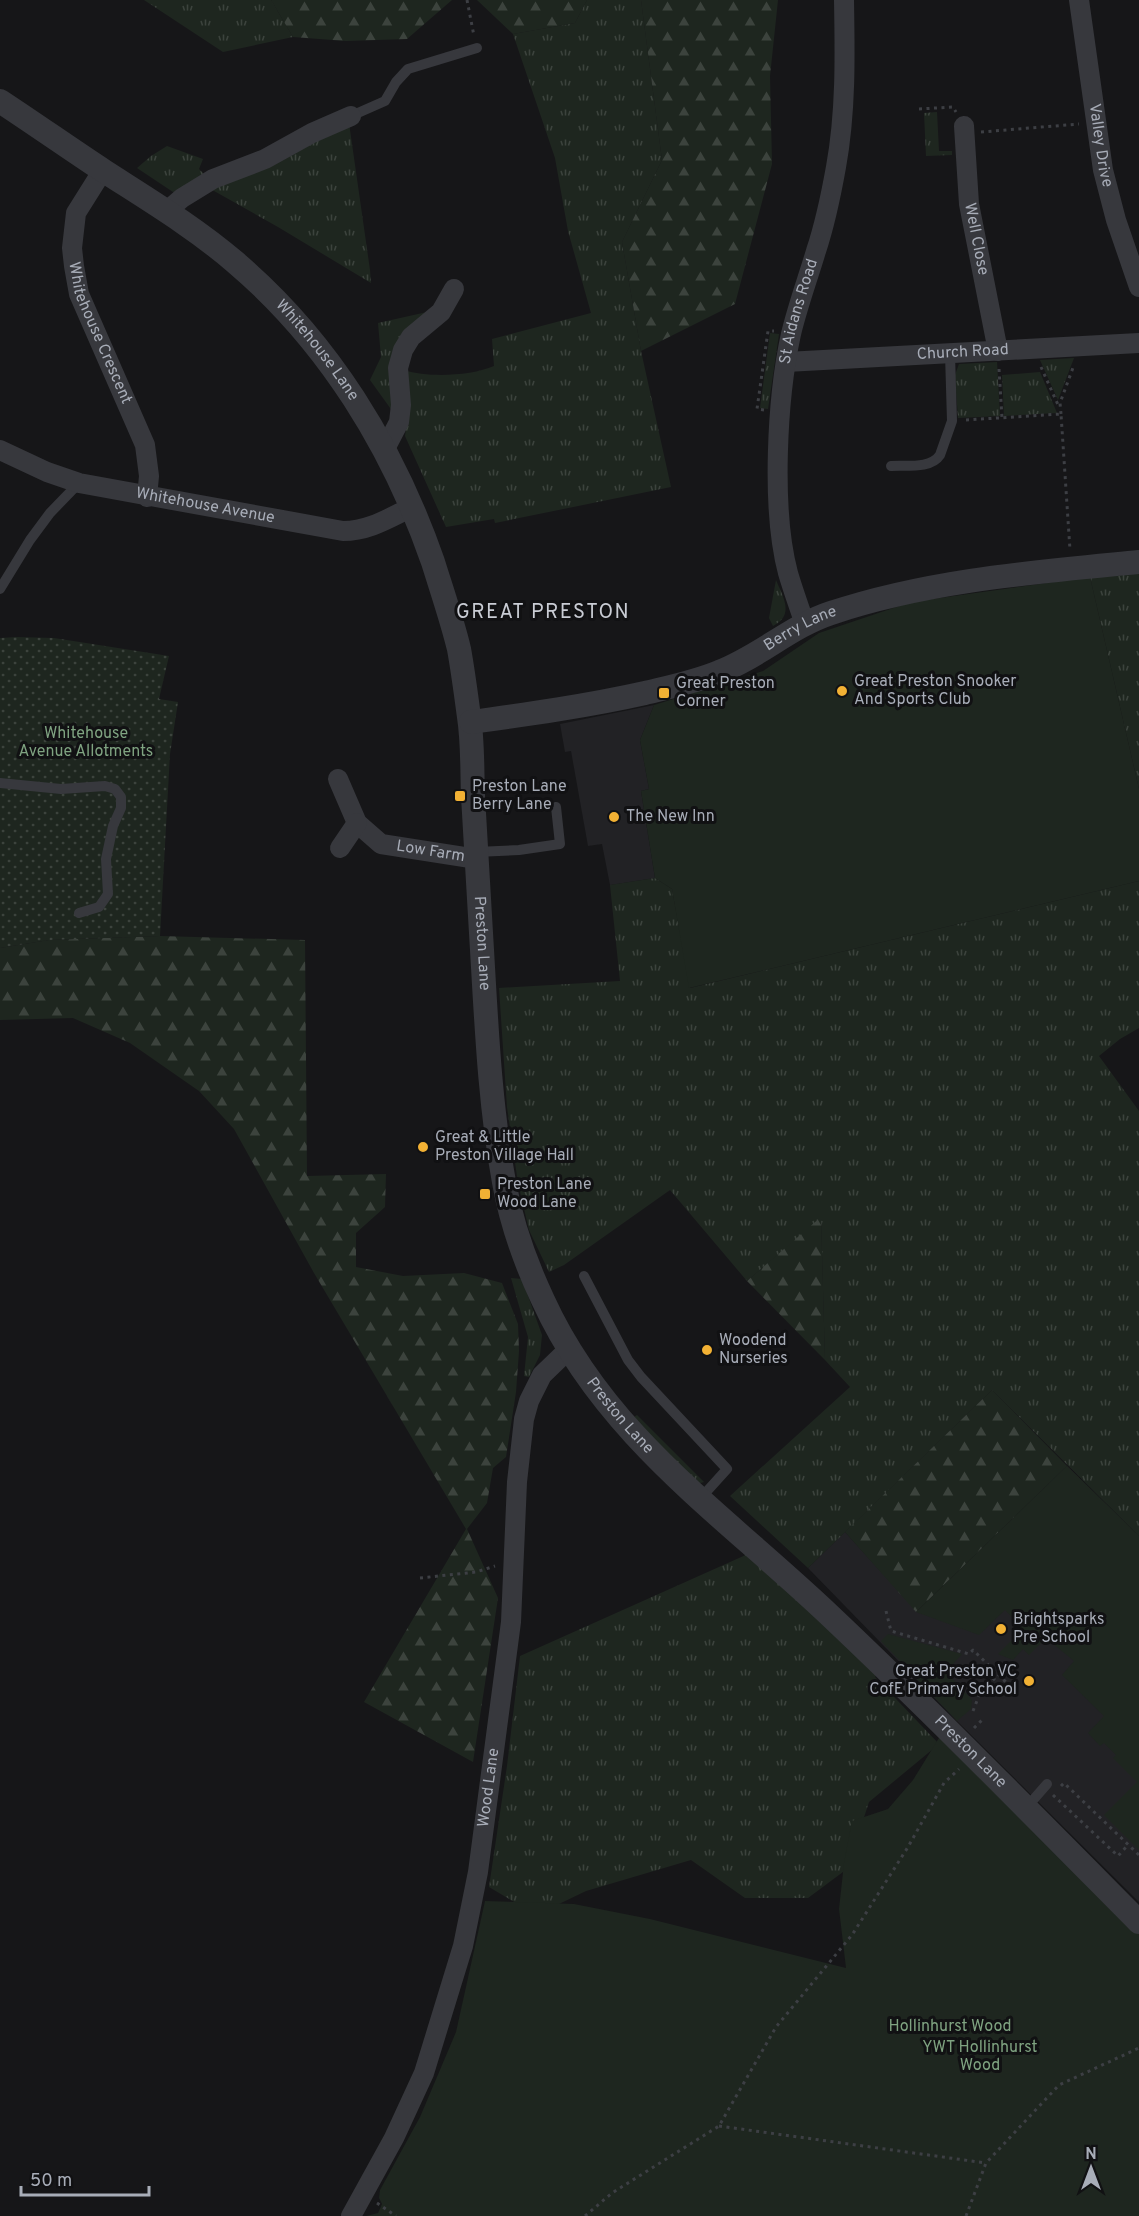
<svg xmlns="http://www.w3.org/2000/svg" width="1139" height="2216" viewBox="0 0 1139 2216" font-family="Overpass,sans-serif">
	<style>
		.built { fill: #222225 }
		.grass { fill: url(#grass-tufts) }
		.forest { fill: url(#forest-firs) }
		.park { fill: #1e261f }
		.garden { fill: url(#garden-dots) }
		.lines { fill: none; stroke-linecap: round; stroke-linejoin: round }
		.path { stroke: #3d3f44; stroke-width: 3; stroke-dasharray: 3 4.5; stroke-linecap: butt }
		.service { stroke: #37383d; stroke-width: 10 }
		.minor { stroke: #37383d; stroke-width: 20 }
		.tertiary { stroke: #37383d; stroke-width: 24 }
		.poi-dot { fill: #f2b134; stroke: #111113; stroke-width: 2 }
		.labels { text-anchor: middle; dominant-baseline: central; stroke-width: 6; stroke-linejoin: round; paint-order: stroke }
		.street-label { font-size: 16px; fill: #a8adb8; stroke: #111113 }
		.poi-label { font-size: 16px; fill: #a8adb8; stroke: #111113; text-anchor: start }
		.park-label { font-size: 16px; fill: #7fa381; stroke: #111113 }
		.quarter-label { font-size: 20px; letter-spacing: 1.5px; fill: #c9ccd4; stroke: #111113 }
	</style>
	<defs>
		<pattern id="grass-tufts" width="24" height="20" patternUnits="userSpaceOnUse" patternTransform="scale(1.5)"><rect width="24" height="20" fill="#1e261f"/><path d="M3 7l-1-3M5 7V3M7 7l1-3M15 17l-1-3M17 17v-4M19 17l1-3" fill="none" stroke="#3c433d"/></pattern>
		<pattern id="forest-firs" width="22" height="20" patternUnits="userSpaceOnUse" patternTransform="scale(1.5)"><rect width="22" height="20" fill="#1e261f"/><path d="M5 1l3.5 6h-7zM16 11l3.5 6h-7z" fill="#3c433d"/></pattern>
		<pattern id="garden-dots" width="8" height="8" patternUnits="userSpaceOnUse" patternTransform="scale(1.5)"><rect width="8" height="8" fill="#1e261f"/><path d="M2 2h.1M6 6h.1" fill="none" stroke="#3c433d" stroke-width="1.8" stroke-linecap="round"/></pattern>
	</defs>
	<rect width="100%" height="100%" fill="#161618"/>
	<g class="built">
		<path d="M654,705l-14,35 9,49 -8,2 14,87 -45,7 -8,-41 -14,2 -17,-95 -6,1 -5,-28z"/>
		<path d="M1067,1466l72,70v366l-182,-181 -149,-153 37,-36 72,80z"/>
	</g>
	<g class="grass">
		<path d="M144,0h127l22,37 -70,15z"/>
		<path d="M587,0h54l21,160 -40,82 19,109 30,136 -176,36 -1,-4 -48,8 -41,-91 2,-14 -3,-52c24,8 67,6 90,-4l-2,-27 99,-26 -23,-82 -13,-73 -42,-124 62,-11z"/>
		<path d="M937,112l2,39h13v4l-26,1 -2,-43z"/>
		<path d="M349,123l21,147 1,13 -93,-56 -71,-40z"/>
		<path d="M167,146l36,13 -4,10 6,6 -29,19 -39,-26 14,-12z"/>
		<path d="M436,310l-14,12 -29,90 -23,-32 11,-23 -3,-34z"/>
		<path d="M770,333l9,1 -11,75 -8,-1z"/>
		<path d="M1074,358l-16,42 -18,-40z"/>
		<path d="M997,362l3,54 -42,2 -3,-43 4,-11z"/>
		<path d="M1040,372l17,41 -53,3 -2,-41z"/>
		<path d="M1139,571v218l-49,-212z"/>
		<path d="M776,580c7,17 19,35 -3,46l-4,-8z"/>
		<path d="M655,878l17,11 18,99 449,-107v147l-19,11 -21,17 40,55v425l-147,-146 -184,178 -78,-72 120,-109 -25,-27 -4,-142 -74,63 -77,-91 -106,75 -15,7 -20,-42 -11,-47 -11,-76 -8,-119 121,-7 -10,-96z"/>
		<path d="M511,1278l11,1 20,56 -2,20 -11,22 -5,-1 4,-39z"/>
		<path d="M637,1415l67,67 -10,3 -60,-68z"/>
		<path d="M748,1554l129,120 -2,3 64,67 -70,58 -22,67 -39,29h-63l-54,-38 -105,31 -50,24 -47,-28 18,-121 13,-110z"/>
	</g>
	<g class="forest">
		<path d="M271,0h181l-45,39 -61,2 -53,-4z"/>
		<path d="M477,0h110l-12,23 -62,11z"/>
		<path d="M641,0h137l-8,76 2,88 -37,140 -94,47 -19,-109 40,-82z"/>
		<path d="M160,936l145,4 2,236 79,-2 -1,33 -29,26v34l47,9 61,-3 38,10 16,41 1,27 -3,41 -10,65 -13,11 -6,35 -20,26 31,69 -25,164 -109,-60 102,-173 -152,-256 -80,-144 -35,-38 -69,-48 -57,-25 -73,2v-72l49,-8z"/>
		<path d="M821,1217l4,143 -78,-79z"/>
		<path d="M992,1390l75,76 -151,146 -71,-80z"/>
	</g>
	<g class="park">
		<path d="M1090,577l49,212v92l-450,107 -17,-99 -17,-11 -14,-87 8,-2 -9,-49 14,-35 109,-34 56,-38 92,-31z"/>
		<path d="M1067,1466l72,70v314l-35,-35 33,-33 -24,-24 3,-3 -12,-12 -4,3 -12,-13 16,-17 -42,-41 12,-14 -28,-23 -17,17 -6,-6 -10,11 -15,-6 21,-21 -7,-8 4,-4 -11,-11 -26,25 -63,-23z"/>
		<path d="M888,1634l74,20 -16,18 26,28 -1,9 -14,12 -76,-80z"/>
		<path d="M942,1733l197,201v282h-773l12,-3 4,-9 -3,-6 1,-8 40,-73 36,-85 29,-131 89,3 76,15 196,49 -7,-59 5,-46 8,-42 36,-12 25,-29z"/>
	</g>
	<path class="garden" d="M16,637l38,1 115,18 -10,43 19,3 -8,52 -10,182 -111,4 -49,8v-310z"/>
	<g class="lines">
		<g class="path">
			<path d="M467,0l7,36"/>
			<path d="M919,109l34,-2 3,5"/>
			<path d="M981,132l98,-8"/>
			<path d="M1041,367l18,40"/>
			<path d="M999,369l3,49"/>
			<path d="M764,410l-7,-1 11,-78h6"/>
			<path d="M1061,414l-1,-11 14,-38"/>
			<path d="M966,420l95,-6 9,136"/>
			<path d="M420,1578l56,-6 19,-6"/>
			<path d="M886,1611l5,20 78,23 4,-4 38,37"/>
			<path d="M973,1711l7,-18 18,-18"/>
			<path d="M974,1728l8,-8"/>
			<path d="M1061,1786l3,-3 75,72"/>
			<path d="M1053,1795l65,61 10,-11"/>
			<path d="M719,2126l267,37"/>
			<path d="M377,2203l19,13"/>
			<path d="M585,2216l27,-23 107,-67 57,-99 76,-92 56,-88 36,-64 15,-14"/>
			<path d="M966,2216l20,-53 73,-78 80,-37"/>
		</g>
		<g class="service">
			<path d="M351,116l34,-15 11,-19 12,-13 69,-21"/>
			<path d="M891,466c15,-1 40,3 49,-11l12,-34 -2,-67"/>
			<path d="M0,589l30,-49 20,-27 29,-30"/>
			<path d="M0,783l61,6 44,-3 10,3 6,8v11l-8,18 -7,33 2,35 -9,13 -20,6"/>
			<path d="M476,852l43,-2 41,-6 -4,-37"/>
			<path d="M584,1276l44,84 13,17 86,92 -28,31"/>
			<path d="M1026,1808l21,-24"/>
		</g>
		<g class="minor">
			<path id="s1" d="M1079,0l24,170 13,50 23,67"/>
			<path id="s2" d="M964,126l5,78 29,147"/>
			<path id="s3" d="M103,170l-27,43 -4,35 2,18 5,28 66,151 4,31 -2,21"/>
			<path d="M167,211l15,-13 31,-19 52,-20 47,-26 39,-17"/>
			<path id="s4" d="M786,362l353,-19"/>
			<path d="M385,449l14,-27 2,-17 -3,-37 5,-18 8,-13 30,-25 13,-23"/>
			<path id="s5" d="M0,450l47,22 32,11 264,48c26,0 46,-13 69,-24"/>
			<path id="s6" d="M805,624c-6,-17 -12,-34 -17,-51 -17,-64 -11,-175 3,-239 7,-29 17,-56 25,-83 9,-27 15,-56 20,-84 10,-55 9,-111 8,-167"/>
			<path id="s7" d="M338,779l19,44 24,21 96,15"/>
			<path d="M340,848l17,-25"/>
			<path id="s8" d="M351,2216l43,-78 30,-65 39,-127 15,-74 33,-250 6,-140 7,-63 5,-18 13,-26 27,-26"/>
		</g>
		<g class="tertiary">
			<path id="s9" d="M0,101c35,23 69,47 104,70 45,29 90,56 131,91 93,79 158,185 198,300 9,29 19,58 26,87 4,22 7,45 10,68 4,26 3,53 4,79 3,46 5,91 8,137 5,82 8,167 23,249 7,40 22,82 39,118 61,134 178,213 281,310 107,101 211,207 315,312"/>
			<path id="s10" d="M471,722c58,-8 116,-16 174,-29 25,-6 50,-11 74,-21 40,-15 72,-46 112,-59 99,-33 205,-41 308,-51"/>
		</g>
	</g>
	<g class="poi-dot">
		<circle cx="842" cy="691" r="6"/>
		<rect x="658" y="687" width="12" height="12" rx="3"/>
		<rect x="454" y="790" width="12" height="12" rx="3"/>
		<circle cx="614" cy="817" r="6"/>
		<circle cx="423" cy="1147" r="6"/>
		<rect x="479" y="1188" width="12" height="12" rx="3"/>
		<circle cx="707" cy="1350" r="6"/>
		<circle cx="1001" cy="1629" r="6"/>
		<circle cx="1029" cy="1681" r="6"/>
	</g>
	<g class="labels">
		<g class="street-label">
			<text stroke="none"><textPath href="#s1" startOffset="147">Valley Drive</textPath></text>
			<text stroke="none"><textPath href="#s2" startOffset="114">Well Close</textPath></text>
			<text stroke="none"><textPath href="#s6" startOffset="318">St Aidans Road</textPath></text>
			<text stroke="none"><textPath href="#s3" startOffset="176">Whitehouse Crescent</textPath></text>
			<text stroke="none"><textPath href="#s9" startOffset="406">Whitehouse Lane</textPath></text>
			<text stroke="none"><textPath href="#s4" startOffset="177">Church Road</textPath></text>
			<text stroke="none"><textPath href="#s5" startOffset="214">Whitehouse Avenue</textPath></text>
			<text stroke="none"><textPath href="#s10" startOffset="346">Berry Lane</textPath></text>
			<text stroke="none"><textPath href="#s7" startOffset="130">Low Farm</textPath></text>
			<text stroke="none"><textPath href="#s9" startOffset="1035">Preston Lane</textPath></text>
			<text stroke="none"><textPath href="#s9" startOffset="1539">Preston Lane</textPath></text>
			<text stroke="none"><textPath href="#s9" startOffset="2025">Preston Lane</textPath></text>
			<text stroke="none"><textPath href="#s8" startOffset="454">Wood Lane</textPath></text>
		</g>
		<g class="poi-label">
			<text x="854" y="682">Great Preston Snooker<tspan x="854" dy="18">And Sports Club</tspan></text>
			<text x="676" y="684">Great Preston<tspan x="676" dy="18">Corner</tspan></text>
			<text x="472" y="787">Preston Lane<tspan x="472" dy="18">Berry Lane</tspan></text>
			<text x="626" y="817">The New Inn</text>
			<text x="435" y="1138">Great &amp; Little<tspan x="435" dy="18">Preston Village Hall</tspan></text>
			<text x="497" y="1185">Preston Lane<tspan x="497" dy="18">Wood Lane</tspan></text>
			<text x="719" y="1341">Woodend<tspan x="719" dy="18">Nurseries</tspan></text>
			<text x="1013" y="1620">Brightsparks<tspan x="1013" dy="18">Pre School</tspan></text>
			<text x="1017" y="1672" text-anchor="end">Great Preston VC<tspan x="1017" dy="18">CofE Primary School</tspan></text>
		</g>
		<g class="park-label">
			<text x="86" y="734">Whitehouse<tspan x="86" dy="18">Avenue Allotments</tspan></text>
			<text x="950" y="2027">Hollinhurst Wood</text>
			<text x="980" y="2048">YWT Hollinhurst<tspan x="980" dy="18">Wood</tspan></text>
		</g>
		<g class="quarter-label">
			<text x="543" y="613">GREAT PRESTON</text>
		</g>
	</g>
	<g transform="translate(1091 2168)" stroke="#111113" stroke-width="4.5" paint-order="stroke">
	<path d="M0-4.5L10 22L0 15L-10 22Z" fill="#a8adb8"/>
	<text y="-9" font-size="16" font-weight="bold" text-anchor="middle" fill="#a8adb8">N</text>
	</g>
	<path d="M21 2186v9h128v-9" fill="none" stroke="#a8adb8" stroke-width="3"/>
	<text x="30" y="2186" font-size="18" fill="#a8adb8" stroke="#111113" stroke-width="4.5" paint-order="stroke">50 m</text>
</svg>
